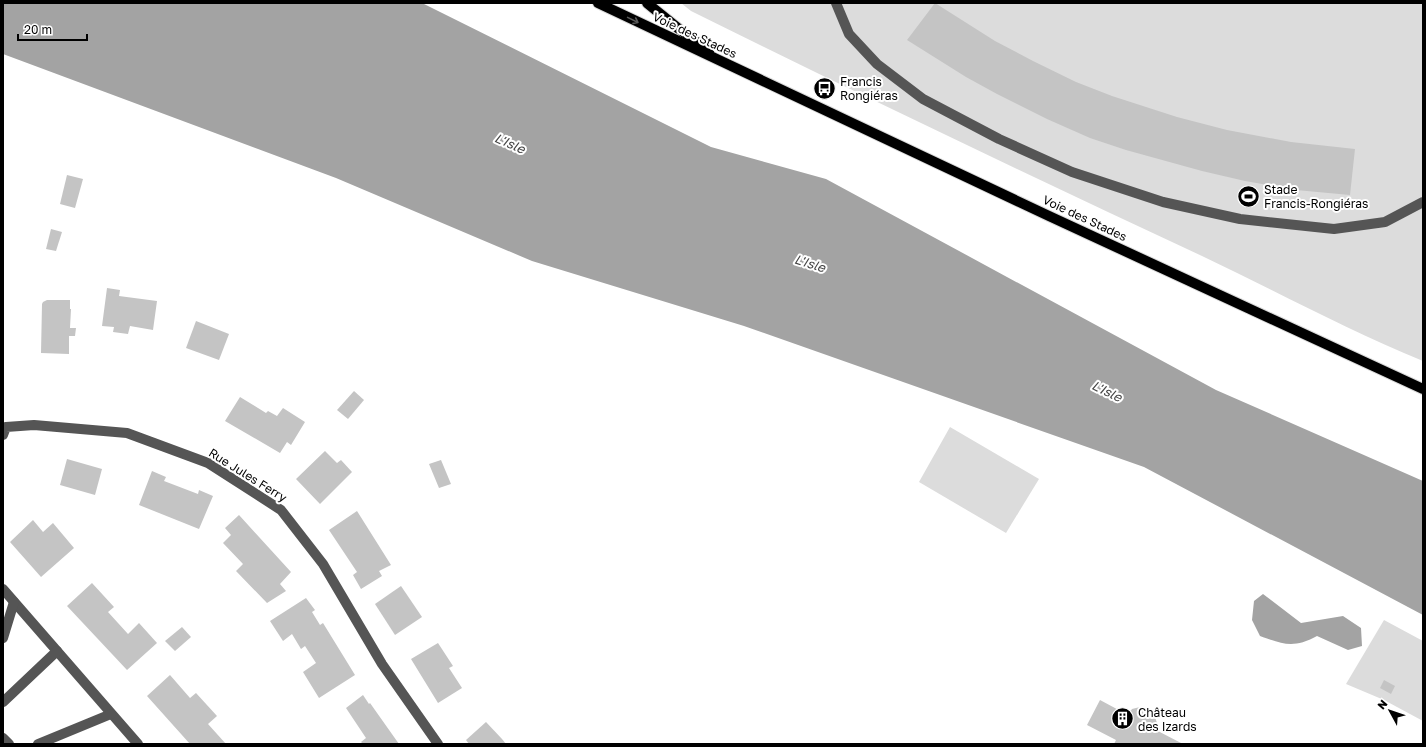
<svg xmlns="http://www.w3.org/2000/svg" width="1426" height="747" viewBox="0 0 1426 747" font-family="'Golos Text',sans-serif">
	<style>
		.green { fill: #dcdcdc }
		.water { fill: #a3a3a3 }
		.building { fill: #c4c4c4 }
		.lines { fill: none; stroke-linecap: round; stroke-linejoin: round }
		.major-casing { stroke: #dbdbdb; stroke-width: 12 }
		.minor { stroke: #555; stroke-width: 10 }
		.major { stroke: #000; stroke-width: 10 }
		.oneway { stroke: #595959 }
		.labels { text-anchor: middle; dominant-baseline: central; stroke-width: 4; stroke-linejoin: round; paint-order: stroke }
		.street-label { font-size: 12px; fill: #000; stroke: #fff }
		.poi-label { font-size: 12px; fill: #000; stroke: #fff; text-anchor: start }
		.water-label { font-size: 13px; font-style: italic; fill: #444; stroke: #fff }
	</style>
	<rect width="100%" height="100%" fill="#fff"/>
	<g class="green">
		<path d="M681,3h742v358c-76,-31 -147,-70 -221,-105 -171,-80 -342,-161 -511,-245z"/>
		<path d="M950,427l89,52 -33,54 -87,-51z"/>
		<path d="M1384,620l39,21v80l-39,-21 -38,-16z"/>
	</g>
	<g class="water">
		<path d="M3,3h419l289,144 115,32 390,211 207,91v134l-279,-148 -400,-141 -212,-65 -196,-83 -333,-124z"/>
		<path d="M1263,594l38,29 42,-7 18,12 1,18 -14,4 -31,-14c-24,13 -34,8 -57,0l-8,-16 2,-19z"/>
	</g>
	<g class="building">
		<path d="M935,3l60,38 38,20 43,21 36,14 65,21 50,13 64,12 64,7 -5,46 -54,-5 -51,-9 -43,-10 -76,-21 -36,-12 -43,-19 -50,-25 -31,-17 -59,-37z"/>
		<path d="M67,175l16,4 -8,29 -15,-4z"/>
		<path d="M51,229l11,3 -6,19 -10,-2z"/>
		<path d="M107,288l13,2 -1,6 38,5 -4,29 -23,-4 -2,8 -15,-2 1,-5 -12,-1z"/>
		<path d="M47,300h23v9h1l-1,19h6l-1,8h-6v18l-28,-1 1,-49 1,-2z"/>
		<path d="M196,321l33,13 -10,26 -33,-12z"/>
		<path d="M354,391l10,9 -16,19 -11,-9z"/>
		<path d="M240,397l26,16 2,-2 9,5 6,-8 22,14 -14,23 -4,-3 -7,11 -55,-32z"/>
		<path d="M325,451l12,12 4,-3 11,12 -32,32 -24,-25z"/>
		<path d="M67,459l35,10 -7,26 -35,-10z"/>
		<path d="M441,460l10,24 -12,4 -10,-24z"/>
		<path d="M152,471l14,6 -2,4 34,13 1,-4 14,6 -14,33 -60,-24z"/>
		<path d="M357,511l34,54 -12,6 3,5 -21,13 -8,-14 4,-3 -28,-42z"/>
		<path d="M239,515l52,57 -11,12 6,7 -19,12 -31,-32 7,-7 -20,-21 8,-8 -6,-7z"/>
		<path d="M33,520l10,12 10,-9 21,25 -33,29 -31,-35z"/>
		<path d="M92,583l22,24 -6,5 20,22 11,-11 18,20 -30,27 -60,-64z"/>
		<path d="M401,586l21,31 -27,18 -20,-31z"/>
		<path d="M306,598l9,12 -3,2 8,13 3,-2 32,52 -36,23 -16,-26 13,-9 -11,-17 -4,3 -9,-15 -9,7 -13,-20z"/>
		<path d="M182,627l9,10 -16,14 -10,-10z"/>
		<path d="M438,643l15,23 -4,2 13,20 -24,15 -27,-44z"/>
		<path d="M170,675l20,23 6,-5 21,23 -9,8 18,20h-36l-43,-48z"/>
		<path d="M1384,680l11,6 -4,8 -11,-6z"/>
		<path d="M363,695l6,9 1,-1 29,41h-36l-2,-2 5,-4 -20,-30z"/>
		<path d="M1100,700l28,15 4,-6 8,-2 14,7 3,9 -3,6 29,15h-69l2,-4 -29,-15z"/>
		<path d="M486,722l16,17 4,5h-37l-3,-4z"/>
	</g>
	<g class="lines">
		<defs>
			<g id="major">
				<path d="M598,3l451,213 374,173"/>
				<path d="M647,3l32,26 30,22"/>
			</g>
		</defs>
		<use href="#major" class="major-casing"/>
		<g class="minor">
			<path d="M836,3l13,31 28,30 46,35 76,40 73,33 91,30 77,17 94,10 51,-7 38,-20"/>
			<path d="M3,435l3,-8 28,-2 93,8 81,30 73,47 42,54 59,100 56,80"/>
			<path d="M3,589l135,155"/>
			<path d="M3,638l11,-36"/>
			<path d="M3,702l54,-51"/>
			<path d="M3,738l6,6"/>
			<path d="M38,744l73,-30"/>
		</g>
		<use href="#major" class="major"/>
	</g>
	<defs><path id="oneway-shaft" d="M-6 0H5M1.5-3L5.5 0L1.5 3" fill="none" stroke-width="1.6" stroke-linecap="round" stroke-linejoin="round"/></defs>
	<use class="oneway" href="#oneway-shaft" transform="translate(633 20) rotate(26)"/>
	<defs>
		<symbol id="bus-disc" viewBox="-11 -11 22 22"><circle r="9.5" fill="#000" stroke="#fff"/><path d="M-5-6H5V4H4V6H2V4H-2V6H-4V4H-5ZM-3.5-4V0h7V-4ZM-3.5 1.2v1.5H-2V1.2ZM2 1.2v1.5H3.5V1.2Z" fill="#fff"/></symbol>
		<symbol id="stadium-disc" viewBox="-11 -11 22 22"><circle r="9.5" fill="#000" stroke="#fff"/><path d="M0-5a6.5 5 0 1 0 0 10a6.5 5 0 1 0 0-10ZM-3.5-1.8h7v3.6h-7Z" fill="#fff"/></symbol>
		<symbol id="building-disc" viewBox="-11 -11 22 22"><circle r="9.5" fill="#000" stroke="#fff"/><path d="M-4-6H4V6H1V3H-1V6H-4ZM-2.5-4.3h1.7v1.8h-1.7ZM.8-4.3h1.7v1.8H.8ZM-2.5-1h1.7V.8h-1.7ZM.8-1h1.7V.8H.8Z" fill="#fff"/></symbol>
	</defs>
	<g fill-rule="evenodd">
		<use href="#bus-disc" x="812" y="76" width="25" height="25"/>
		<use href="#stadium-disc" x="1236" y="184" width="25" height="25"/>
		<use href="#building-disc" x="1110" y="706" width="25" height="25"/>
	</g>
	<g class="labels">
		<g class="street-label">
			<text transform="translate(695 35) rotate(25)">Voie des Stades</text>
			<text transform="translate(1085 218) rotate(25)">Voie des Stades</text>
			<text transform="translate(248 475) rotate(32)">Rue Jules Ferry</text>
		</g>
		<g class="poi-label">
			<text x="840" y="81">Francis<tspan x="840" dy="14">Rongiéras</tspan></text>
			<text x="1264" y="189">Stade<tspan x="1264" dy="14">Francis-Rongiéras</tspan></text>
			<text x="1138" y="712">Château<tspan x="1138" dy="14">des Izards</tspan></text>
		</g>
		<g class="water-label">
			<text transform="translate(510 143) rotate(24)">L'Isle</text>
			<text transform="translate(810 263) rotate(18)">L'Isle</text>
			<text transform="translate(1107 391) rotate(26)">L'Isle</text>
		</g>
	</g>
	<rect width="1426" height="747" fill="none" stroke="#000000" stroke-width="8"/>
	<g transform="translate(1390 711) rotate(310)" stroke="#ffffff" stroke-width="3" paint-order="stroke">
	<path d="M0-3L7 15L0 10L-7 15Z" fill="#000000"/>
	<text y="-6" font-size="11" font-weight="bold" text-anchor="middle" fill="#000000">N</text>
	</g>
	<path d="M18 34v6h69v-6" fill="none" stroke="#000000" stroke-width="2"/>
	<text x="24" y="34" font-size="12" fill="#000000" stroke="#ffffff" stroke-width="3" paint-order="stroke">20 m</text>
</svg>
